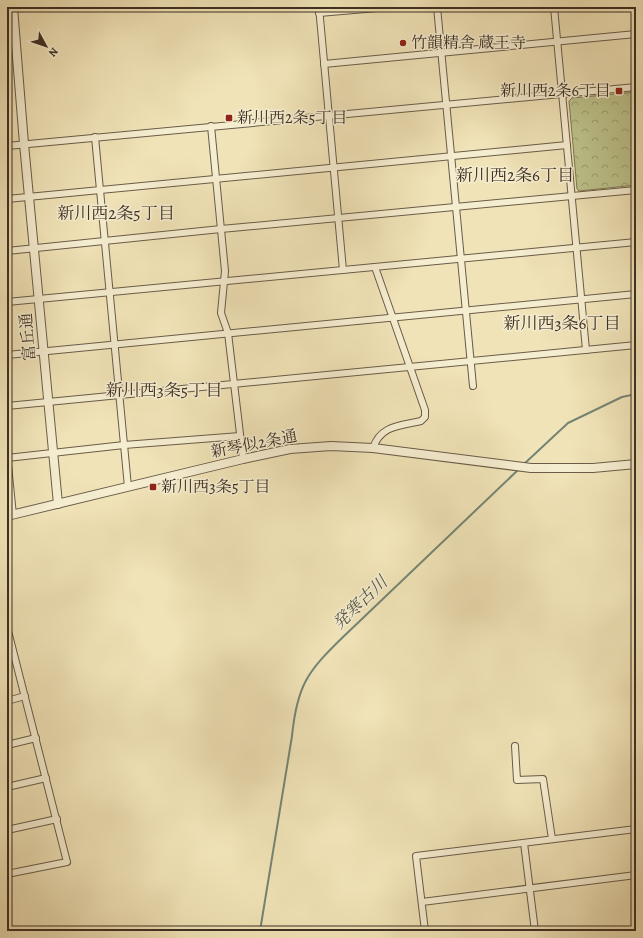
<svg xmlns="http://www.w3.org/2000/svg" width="643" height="938" viewBox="0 0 643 938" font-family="Alegreya,'Noto Serif JP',serif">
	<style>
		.park { fill: url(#park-crowns); stroke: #7d7958 }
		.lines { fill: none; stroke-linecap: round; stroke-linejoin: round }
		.stream { stroke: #758575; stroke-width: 2 }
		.minor-casing { stroke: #6a5c48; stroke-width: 8 }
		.tertiary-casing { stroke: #6a5c48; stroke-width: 10 }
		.minor { stroke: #f5edd0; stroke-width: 6 }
		.tertiary { stroke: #f5edd0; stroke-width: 8 }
		.poi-dot { fill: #8f2418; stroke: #f5edd0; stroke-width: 1.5 }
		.labels { text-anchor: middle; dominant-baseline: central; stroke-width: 3; stroke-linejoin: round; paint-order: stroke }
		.poi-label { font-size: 16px; fill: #3d2f23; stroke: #f5edd0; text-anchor: start }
		.street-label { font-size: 16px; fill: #3d2f23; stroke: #f5edd0 }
		.neighbourhood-label { font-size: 17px; fill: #3d2f23; stroke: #f5edd0 }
		.water-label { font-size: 17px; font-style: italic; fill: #545345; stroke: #f5edd0 }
	</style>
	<defs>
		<pattern id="park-crowns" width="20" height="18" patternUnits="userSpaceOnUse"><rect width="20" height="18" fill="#bdc38c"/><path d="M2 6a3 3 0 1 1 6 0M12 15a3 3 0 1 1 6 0" fill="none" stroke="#9b9f72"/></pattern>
	</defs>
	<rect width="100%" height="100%" fill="#f0e3b7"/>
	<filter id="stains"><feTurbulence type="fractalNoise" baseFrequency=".005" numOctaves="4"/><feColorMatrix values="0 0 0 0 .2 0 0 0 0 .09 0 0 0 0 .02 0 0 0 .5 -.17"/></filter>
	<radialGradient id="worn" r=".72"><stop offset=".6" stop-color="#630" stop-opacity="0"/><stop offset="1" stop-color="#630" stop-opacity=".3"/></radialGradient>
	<path class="park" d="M636,92v93l-57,6 -2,-2 -8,-88 3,-3z"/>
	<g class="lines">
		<g class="stream">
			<path d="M524,464l44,-41 54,-26 14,-3"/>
			<path d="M260,931l32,-195c5,-50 15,-64 50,-98l177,-169"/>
		</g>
		<defs>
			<g id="minor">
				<path d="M319,7l24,263"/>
				<path d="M437,7l36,379"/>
				<path d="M554,7l32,343"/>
				<path d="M319,13l70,-6"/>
				<path d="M324,64l312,-30"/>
				<path d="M211,126l14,145 -4,42 7,20 15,126"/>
				<path d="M95,137l33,350"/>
				<path d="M7,146l629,-59"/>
				<path d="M7,199l560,-54"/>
				<path d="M7,251l214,-22 415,-39"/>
				<path d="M7,302l629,-60"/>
				<path d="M7,355l629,-61"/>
				<path d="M7,406l629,-61"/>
				<path d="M373,448c8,-23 27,-22 48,-27l4,-4v-7l-50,-143"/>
				<path d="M7,455l6,60"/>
				<path d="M7,458l117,-13 116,-9"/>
				<path d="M7,627l60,235 -60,12"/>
				<path d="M7,701l18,-5"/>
				<path d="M7,745l29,-7"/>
				<path d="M515,746l2,34 26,-1 9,60"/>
				<path d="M7,787l39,-9"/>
				<path d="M7,830l50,-11"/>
				<path d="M524,843l11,88"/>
				<path d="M422,902l214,-27"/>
				<path d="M425,931l-9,-75 220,-27"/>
			</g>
			<g id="tertiary">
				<path d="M13,7l11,137 34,360"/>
				<path d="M7,516l236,-57 47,-10 41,-3 42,2 158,20h62l43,-4"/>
			</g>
		</defs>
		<use href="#minor" class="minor-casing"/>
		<use href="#tertiary" class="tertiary-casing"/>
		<use href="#minor" class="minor"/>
		<use href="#tertiary" class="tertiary"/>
	</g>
	<g class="poi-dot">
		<circle cx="403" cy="43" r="4"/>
		<rect x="615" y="87" width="8" height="8" rx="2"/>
		<rect x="225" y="114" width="8" height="8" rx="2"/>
		<rect x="149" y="483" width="8" height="8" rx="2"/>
	</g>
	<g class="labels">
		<g class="poi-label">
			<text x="411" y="43">竹韻精舎 蔵王寺</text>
			<text x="611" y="91" text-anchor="end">新川西2条6丁目</text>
			<text x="237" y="118">新川西2条5丁目</text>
			<text x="161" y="487">新川西3条5丁目</text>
		</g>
		<g class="street-label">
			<text transform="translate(28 337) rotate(-95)">富丘通</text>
			<text transform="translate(254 444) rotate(-11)">新琴似2条通</text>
		</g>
		<g class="neighbourhood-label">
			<text x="515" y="175">新川西2条6丁目</text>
			<text x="116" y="213">新川西2条5丁目</text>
			<text x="562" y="323">新川西3条6丁目</text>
			<text x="164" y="390">新川西3条5丁目</text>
		</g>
		<g class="water-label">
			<text transform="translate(360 603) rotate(-44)">発寒古川</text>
		</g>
	</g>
	<rect width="643" height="938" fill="none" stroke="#f0e3b7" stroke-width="24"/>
	<rect x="8" y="8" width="627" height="922" fill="none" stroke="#3d2f23" stroke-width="2"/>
	<rect x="12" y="12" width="619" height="914" fill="none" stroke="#3d2f23"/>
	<g transform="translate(46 46) rotate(130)" stroke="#f5edd0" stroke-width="3" paint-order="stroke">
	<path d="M0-3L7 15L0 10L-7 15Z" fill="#3d2f23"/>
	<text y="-6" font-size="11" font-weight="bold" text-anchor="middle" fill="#3d2f23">N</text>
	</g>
	<rect width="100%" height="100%" filter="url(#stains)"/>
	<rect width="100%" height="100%" fill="url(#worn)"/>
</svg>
